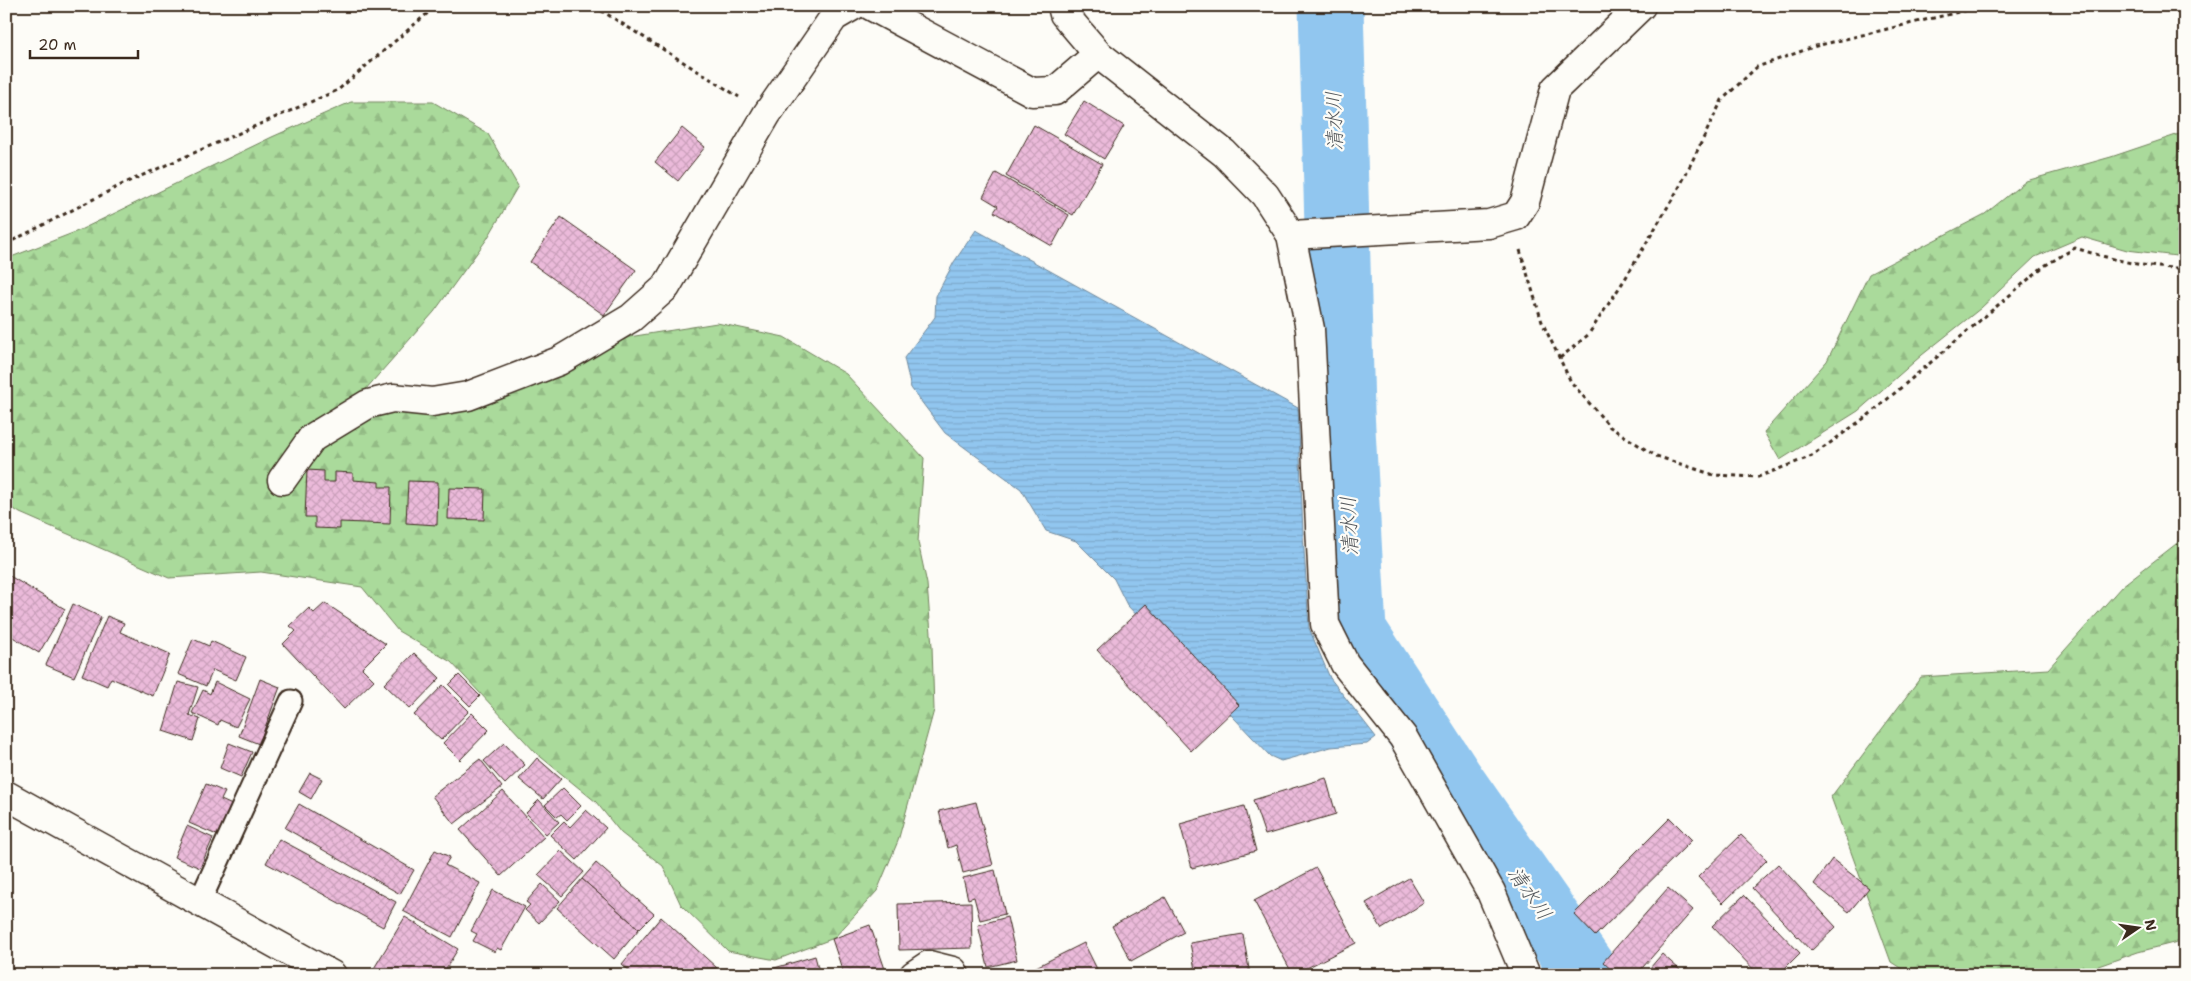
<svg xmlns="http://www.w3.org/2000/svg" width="2191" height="981" viewBox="0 0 2191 981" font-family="'Shantell Sans','Klee One',sans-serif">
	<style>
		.forest { fill: url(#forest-firs); stroke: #72825c }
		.water { fill: url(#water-rules); stroke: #6f889b }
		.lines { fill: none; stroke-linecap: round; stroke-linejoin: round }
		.river { stroke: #91c6ef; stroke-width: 65 }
		.building { fill: url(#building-cross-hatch); stroke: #3b2a1e }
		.service-casing { stroke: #3b2a1e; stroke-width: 25 }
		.minor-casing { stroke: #3b2a1e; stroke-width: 31 }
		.tertiary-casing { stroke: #3b2a1e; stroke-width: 31 }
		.path { stroke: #3b2a1e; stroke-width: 3; stroke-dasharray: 4 4; stroke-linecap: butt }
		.service { stroke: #fdfcf7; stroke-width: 21 }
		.minor { stroke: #fdfcf7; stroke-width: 28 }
		.tertiary { stroke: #fdfcf7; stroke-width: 28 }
		.labels { text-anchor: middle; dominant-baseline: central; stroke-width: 4.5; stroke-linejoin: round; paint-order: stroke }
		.water-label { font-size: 20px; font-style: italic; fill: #55595d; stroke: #fdfcf7 }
	</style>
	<defs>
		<pattern id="forest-firs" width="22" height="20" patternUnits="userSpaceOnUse" patternTransform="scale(1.25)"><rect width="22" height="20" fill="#aada9b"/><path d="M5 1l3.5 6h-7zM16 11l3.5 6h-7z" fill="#93bb85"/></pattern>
		<pattern id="water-rules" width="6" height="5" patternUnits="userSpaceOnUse" patternTransform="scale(1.25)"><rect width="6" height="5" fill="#91c6ef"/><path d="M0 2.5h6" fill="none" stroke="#7eaacc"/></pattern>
		<pattern id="building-cross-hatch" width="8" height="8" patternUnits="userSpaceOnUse" patternTransform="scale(1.25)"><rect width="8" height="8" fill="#ebbada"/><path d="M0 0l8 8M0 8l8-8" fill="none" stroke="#caa0bb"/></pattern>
	</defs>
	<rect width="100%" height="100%" fill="#fdfcf7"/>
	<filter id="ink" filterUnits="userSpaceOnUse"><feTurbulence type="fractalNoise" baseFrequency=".02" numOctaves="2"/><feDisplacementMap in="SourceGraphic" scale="10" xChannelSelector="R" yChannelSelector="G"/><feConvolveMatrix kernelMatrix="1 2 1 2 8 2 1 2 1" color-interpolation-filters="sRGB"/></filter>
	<g filter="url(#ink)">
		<g class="forest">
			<path d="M351,102h82l55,32 30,52 -31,53 -53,73 -77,87 192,-20 80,-42 88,-14 67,14 62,37 78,84 -6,84 9,42 5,62 2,64 -36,131 -21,50 -43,47 -58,22 -48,-9 -47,-46 -18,-39 -42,-33 -25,-31 -60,-49 -85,-91 -53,-31 -36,-44 -101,-15 -92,6 -149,-65 -14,-9v-245l72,-28 194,-94z"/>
			<path d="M2185,132v125l-58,-7 -45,-13 -47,20 -54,51 -59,47 -64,56 -78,49 -16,-28 63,-71 42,-87 116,-60 41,-33 85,-24z"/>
			<path d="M2185,537v403l-47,12 -65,23h-162l-20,-13 -60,-165 90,-120 127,-8 74,-83z"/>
		</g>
		<path class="water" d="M976,230l322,178 5,126 6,94 21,50 46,59 -9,7 -36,3 -50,14 -11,-5 -143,-151 -13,-26 -38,-38 -30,-10 -25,-42 -76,-56 -34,-45 -7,-30 31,-41 1,-21 18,-34z"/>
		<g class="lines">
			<path class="river" d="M1331,6l11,405 12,220 98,151 135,193"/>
		</g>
		<g class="building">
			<path d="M1084,101l40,25 -20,33 -40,-25z"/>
			<path d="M1034,125l68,39 -29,51 -67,-39z"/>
			<path d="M682,128l23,19 -27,34 -23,-19z"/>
			<path d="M996,173l73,42 -17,31 -58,-34 4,-6 -15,-9z"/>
			<path d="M561,217l75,53 -32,45 -74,-53z"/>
			<path d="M307,470l17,1v11h11v-10l18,1v7l26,2v5h12l-1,37 -50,-2v7l-25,-1v-11h-10z"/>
			<path d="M408,481l30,1 -1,43 -31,-2z"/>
			<path d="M449,488l36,1 -1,31 -36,-1z"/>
			<path d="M8,575l57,34 -26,44 -33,-20z"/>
			<path d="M325,603l61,41 -24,24 12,12 -30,29 -61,-65 13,-13 -6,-5 19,-18 5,5z"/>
			<path d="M73,604l28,13 -27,60 -28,-12z"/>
			<path d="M1146,604l93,101 -48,46 -94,-101z"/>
			<path d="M107,616l17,7 -4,9 50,22 -17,42 -42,-18 -4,8 -25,-11z"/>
			<path d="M193,639l16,7 2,-5 35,16 -10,23 -23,-10 -7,16 -28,-12z"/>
			<path d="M414,653l26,25 -30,31 -26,-25z"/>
			<path d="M459,675l21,21 -10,10 -21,-21z"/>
			<path d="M260,679l20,8 -21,57 -20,-8z"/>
			<path d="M178,682l20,5 -9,28 11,4 -7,22 -30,-10z"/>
			<path d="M215,682l35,17 -14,28 -16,-7 -2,5 -26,-12 11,-23 7,4z"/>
			<path d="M443,685l26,26 -28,29 -27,-25z"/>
			<path d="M472,713l17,17 -29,30 -17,-17z"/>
			<path d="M229,743l23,9 -11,25 -21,-9z"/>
			<path d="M504,743l21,22 -20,19 -21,-23z"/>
			<path d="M537,758l24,21 -18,20 -24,-20z"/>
			<path d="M480,759l22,28 -48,37 -22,-28z"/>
			<path d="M310,773l12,6 -11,20 -12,-7z"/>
			<path d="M1326,778l10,36 -71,21 -12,-35z"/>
			<path d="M206,784l19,8 -4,8 11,5 -13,31 -30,-13z"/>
			<path d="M563,788l18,18 -14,14 -6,-6 -4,3 -12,-12z"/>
			<path d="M503,791l41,46 -43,39 -41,-46z"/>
			<path d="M539,800l20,22 -13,12 -20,-21z"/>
			<path d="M976,802l17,63 -30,8 -7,-28 -8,3 -9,-37z"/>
			<path d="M299,804l115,66 -14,24 -115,-66z"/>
			<path d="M1244,806l12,45 -64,17 -12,-44z"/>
			<path d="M586,810l20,18 -29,32 -27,-25 14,-14 6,6z"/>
			<path d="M1670,818l22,22 -97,96 -21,-22z"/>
			<path d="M187,826l26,12 -13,30 -26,-11z"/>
			<path d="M1741,835l26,25 -44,43 -25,-26z"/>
			<path d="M279,839l117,63 -13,25 -117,-64z"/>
			<path d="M435,850l15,7 -5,8 35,18 -28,54 -49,-26z"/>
			<path d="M561,851l23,21 -22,24 -24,-21z"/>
			<path d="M1832,859l37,29 -20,24 -35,-28z"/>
			<path d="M596,863l58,51 -15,15 -57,-50z"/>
			<path d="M1778,864l58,63 -25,24 -59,-63z"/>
			<path d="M1316,868l40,75 -63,32 -39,-74z"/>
			<path d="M995,870l10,44 -25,6 -6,-23 -6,2 -5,-21z"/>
			<path d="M1409,878l15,25 -42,26 -16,-26z"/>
			<path d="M582,879l57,50 -25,30 -57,-51z"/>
			<path d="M542,884l18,17 -21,22 -14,-13 5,-5 -4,-3z"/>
			<path d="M1668,888l25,22 -57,65h-19l-14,-13z"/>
			<path d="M493,890l32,17 -24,43 -4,-2 -2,4 -22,-11 4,-7 -6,-3z"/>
			<path d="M1744,895l56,58 -22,22h-19l-47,-49z"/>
			<path d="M1165,897l19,35 -53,29 -19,-35z"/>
			<path d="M971,902l1,46 -73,2 -1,-46z"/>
			<path d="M405,917l53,32 -16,26h-62l-7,-5z"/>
			<path d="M661,917l56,51 -40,7h-43l-12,-11z"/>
			<path d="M1007,917l10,43 -29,7 -10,-42z"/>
			<path d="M870,925l17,50h-43l-12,-36z"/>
			<path d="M1243,934l7,41h-54l-6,-32z"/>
			<path d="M1084,943l15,30 -4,2h-60l-3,-6z"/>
			<path d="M1662,954l18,16 -4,5h-32z"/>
			<path d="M815,956l5,19h-69z"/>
			<path d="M1018,968l2,7h-30z"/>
		</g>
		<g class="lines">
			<defs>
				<path id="service" d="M200,901l91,-200"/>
				<g id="minor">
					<path d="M871,6l161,86 23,-1 43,-37"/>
					<path d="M1062,6l2,8 34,40 126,99 41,42 26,40 19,94 15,295 20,40 58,73 88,155 35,83"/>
					<path d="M1291,235l198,-11 27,-8 9,-14 30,-113 86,-83"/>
					<path d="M282,480l30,-42 56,-34 25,-6 39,4 36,-6 91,-35 72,-43 35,-31 101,-173 67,-97 19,-11"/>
					<path d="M914,975l15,-10 24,6 2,4"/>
				</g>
				<path id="tertiary" d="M6,795l326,180"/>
			</defs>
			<use href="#service" class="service-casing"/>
			<use href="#minor" class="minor-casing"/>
			<use href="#tertiary" class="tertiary-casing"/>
			<g class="path">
				<path d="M594,6l145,91"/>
				<path d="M6,244l119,-61 213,-93 98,-84"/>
				<path d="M1520,250l22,72 29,60 39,45 46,29 58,19 44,2 54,-21 58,-42 174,-148 31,-18c36,11 72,21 110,20"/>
				<path d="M1560,358l28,-23 37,-56 55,-93 42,-86 35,-33 59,-21 168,-40"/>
			</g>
			<use href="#service" class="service"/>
			<use href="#minor" class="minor"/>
			<use href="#tertiary" class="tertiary"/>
		</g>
	</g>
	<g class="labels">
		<g class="water-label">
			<text transform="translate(1334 121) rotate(-92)">清水川</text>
			<text transform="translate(1349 526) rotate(-93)">清水川</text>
			<text transform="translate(1530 893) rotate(55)">清水川</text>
		</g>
	</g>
	<rect width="2191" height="981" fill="none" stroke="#fdfcf7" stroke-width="25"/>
	<rect x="12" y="12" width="2166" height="956" fill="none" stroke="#3b2a1e" stroke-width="2" filter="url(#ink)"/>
	<g transform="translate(2138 928) rotate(77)" stroke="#fdfcf7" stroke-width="4" paint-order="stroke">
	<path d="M0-4L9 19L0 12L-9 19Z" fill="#3b2a1e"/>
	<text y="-8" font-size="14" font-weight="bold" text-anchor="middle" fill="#3b2a1e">N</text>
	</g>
	<path d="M30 50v8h108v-8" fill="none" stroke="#3b2a1e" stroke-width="2.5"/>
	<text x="38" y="50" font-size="15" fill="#3b2a1e" stroke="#fdfcf7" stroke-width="4" paint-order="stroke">20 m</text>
</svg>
